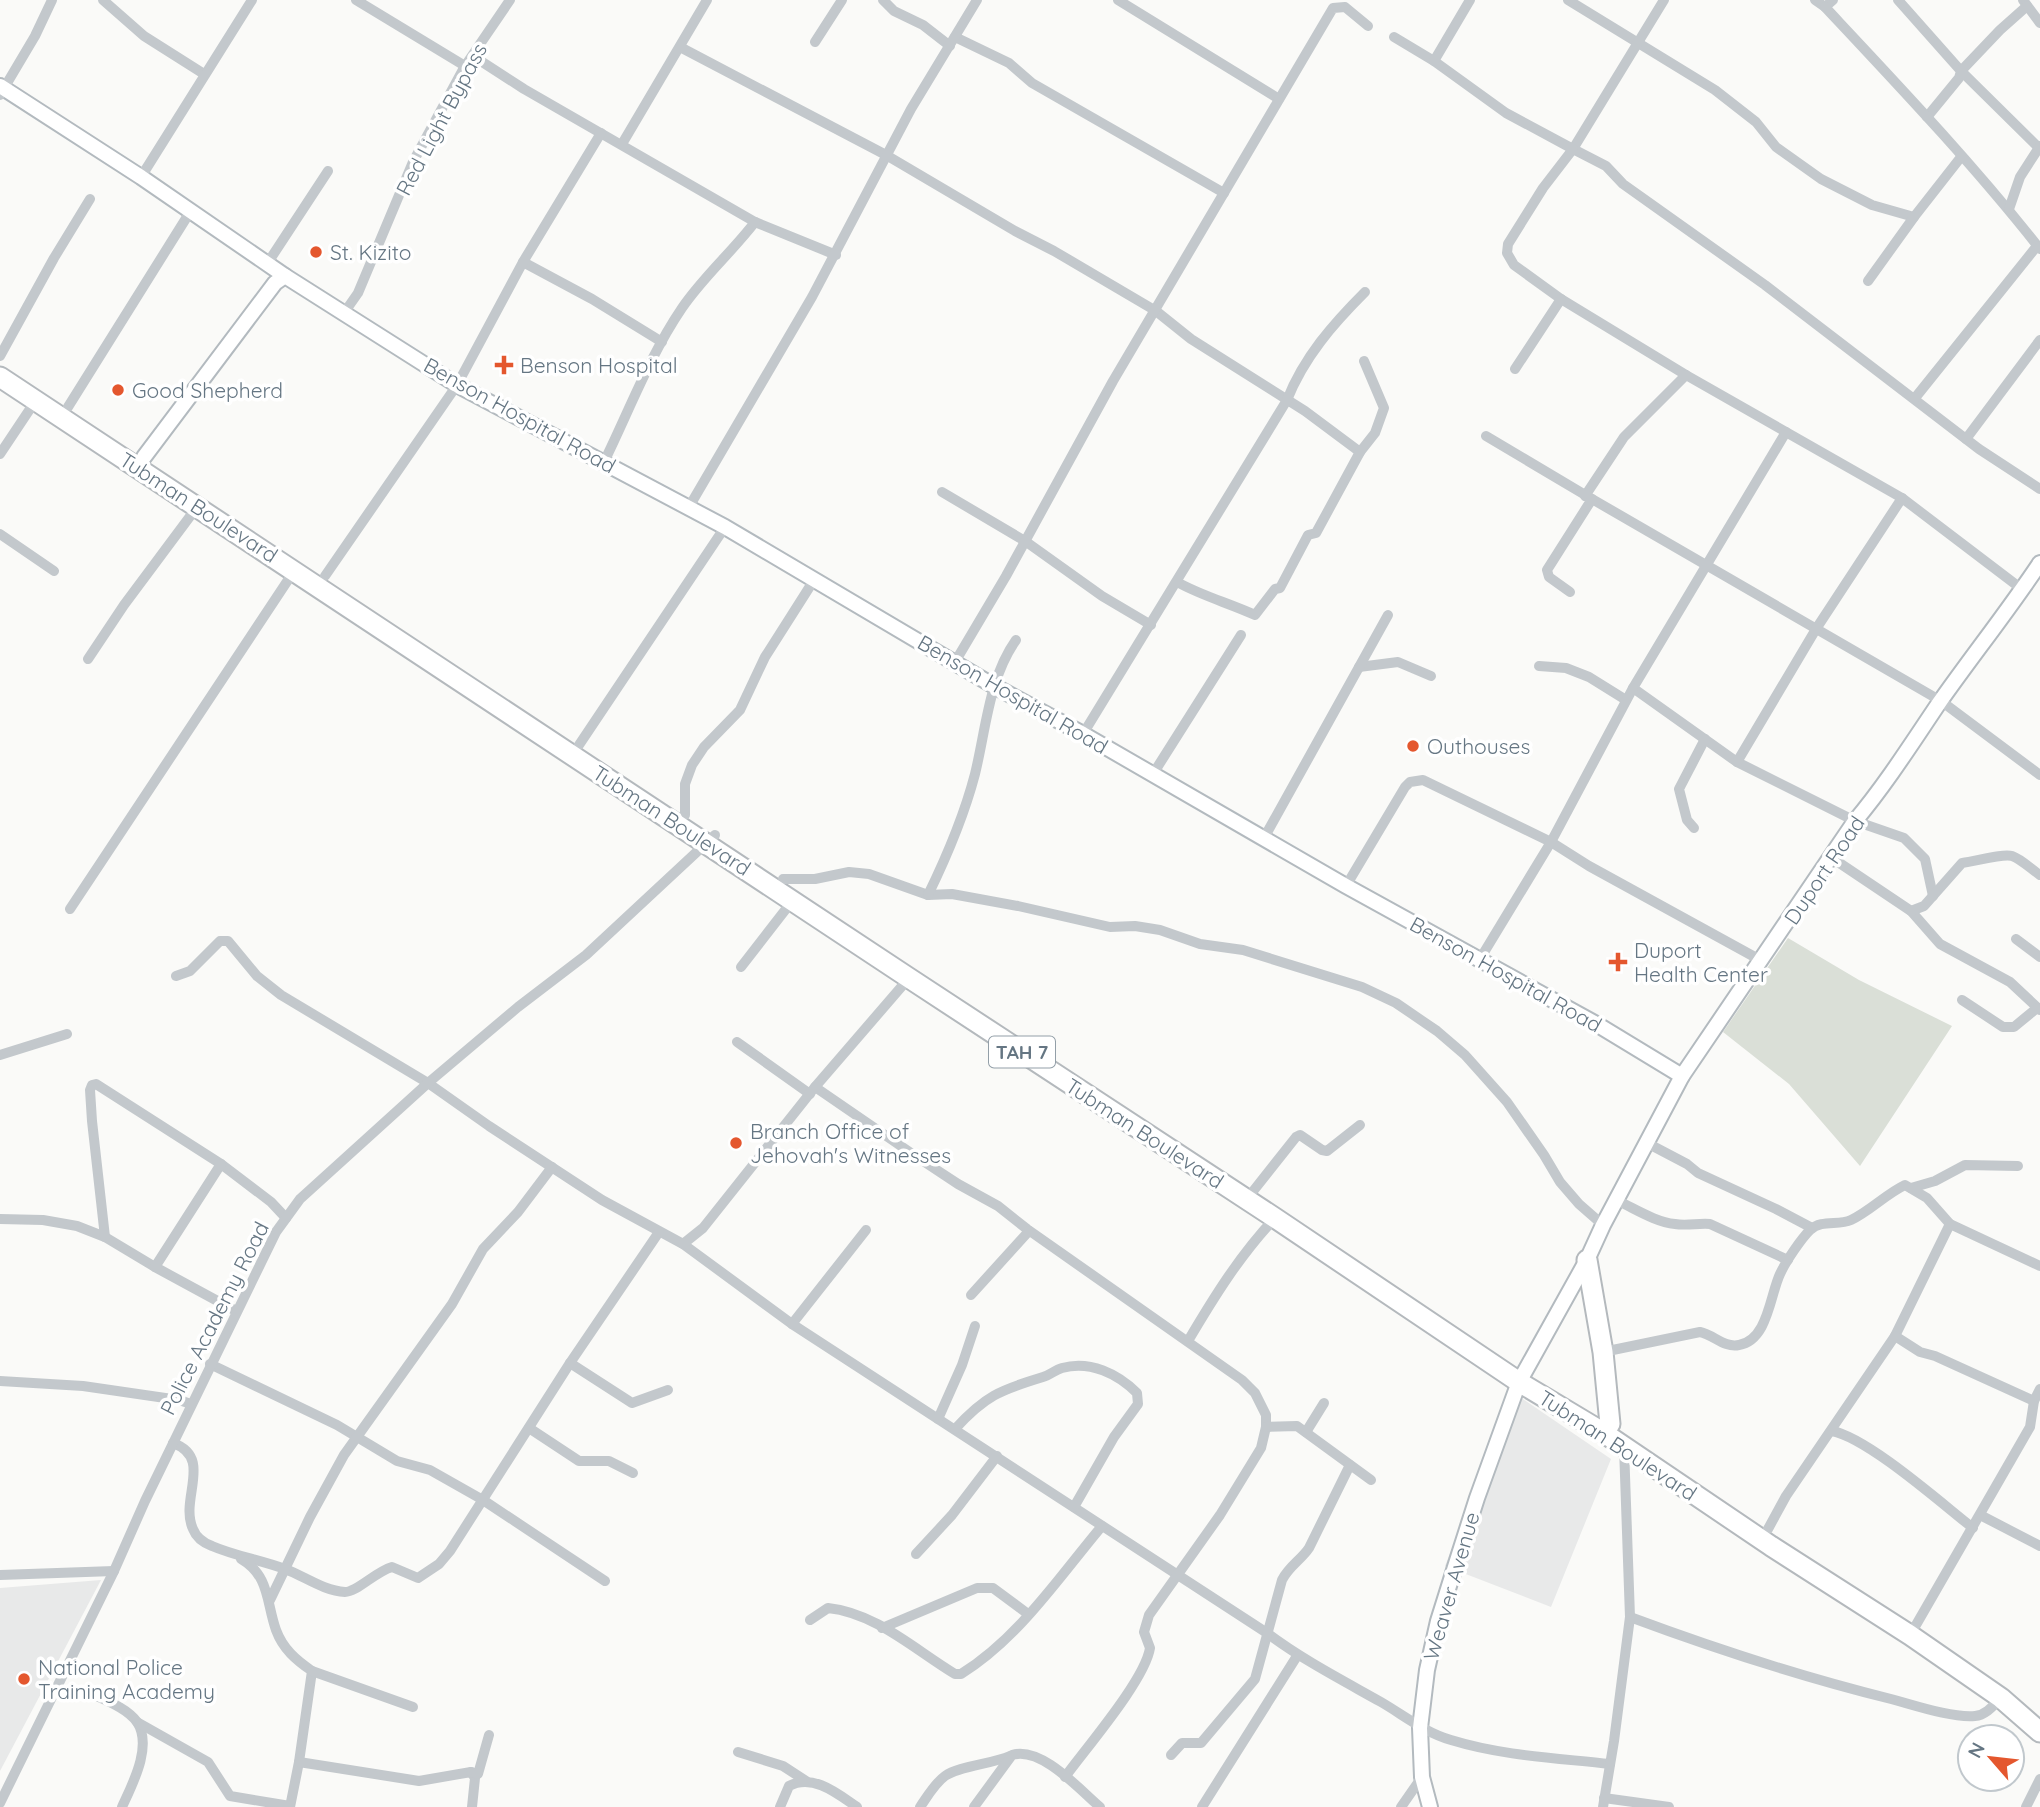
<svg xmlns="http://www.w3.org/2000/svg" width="2040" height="1807" viewBox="0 0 2040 1807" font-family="Quicksand,sans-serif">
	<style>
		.built { fill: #e8e9e9 }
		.green { fill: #dadfd7 }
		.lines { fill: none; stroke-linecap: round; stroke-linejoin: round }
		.secondary-casing { stroke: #b3babf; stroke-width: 18 }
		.highway-casing { stroke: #b4b9bd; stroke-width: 23 }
		.street { stroke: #c3c8cc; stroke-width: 10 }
		.secondary { stroke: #fff; stroke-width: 14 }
		.highway { stroke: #fff; stroke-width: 19 }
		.poi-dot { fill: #e4572e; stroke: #fff; stroke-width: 2.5 }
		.labels { text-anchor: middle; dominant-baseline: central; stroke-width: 7; stroke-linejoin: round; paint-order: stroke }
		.shield { fill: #fff; stroke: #939fa8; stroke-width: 2 }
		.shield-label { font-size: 19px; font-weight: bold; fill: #657683 }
		.street-label { font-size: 21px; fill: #657683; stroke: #fff }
		.poi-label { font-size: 21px; fill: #657683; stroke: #fff; text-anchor: start }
	</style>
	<rect width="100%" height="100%" fill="#fafaf8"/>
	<g class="built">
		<path d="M1514,1393l97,66 -60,148 -106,-41z"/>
		<path d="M101,1580l-101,191v-183z"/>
	</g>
	<path class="green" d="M1788,938l71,42 93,46 -92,140 -71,-82 -66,-52z"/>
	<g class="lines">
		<defs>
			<g id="secondary">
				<path d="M0,86l141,91 144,99"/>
				<path d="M144,457l131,-174 10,-7 172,109 268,142 269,159 89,48 263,152 252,139 84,51"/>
				<path d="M1430,1807l-8,-30 -2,-49 7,-58 11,-49 16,-51 23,-72 42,-116 68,-122 16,-35 79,-149 173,-255c31,-37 57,-78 84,-118 33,-47 69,-92 101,-140"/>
			</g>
			<g id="highway">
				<path d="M0,377l909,601 366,240 244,164 85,51 167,113 139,89 91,63 39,34"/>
				<path d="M1587,1260l16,92 7,72"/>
			</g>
		</defs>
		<use href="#secondary" class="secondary-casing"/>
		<use href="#highway" class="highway-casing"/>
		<g class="street">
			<path d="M103,0l41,36 60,38"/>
			<path d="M356,0l109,66"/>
			<path d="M883,0l11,11 29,14 27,21"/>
			<path d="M1118,0l161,99"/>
			<path d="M1568,0l147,90 41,32 20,25 45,32 51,26 42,12 47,-60"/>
			<path d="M1664,0l-91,149 33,17 17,18 142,101 214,164 61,40"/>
			<path d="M1815,0l10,7 8,-7"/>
			<path d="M1898,0l63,71 -2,7 -32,39"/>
			<path d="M2023,0l17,23"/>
			<path d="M2027,6l-27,24 -39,41 79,78"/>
			<path d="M1825,7c74,79 148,157 215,242"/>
			<path d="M955,37l54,26 23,20 192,110"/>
			<path d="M1394,37l40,24 72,52 67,36 -30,39 -35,56 -1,9 7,12 47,34 125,76 216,123 121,92"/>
			<path d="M815,42l27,-42"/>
			<path d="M680,47l206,108 129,76 39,20 102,60 35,28 114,72 55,41"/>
			<path d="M473,56l51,33 231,133 81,33"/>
			<path d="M1434,61l36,-61"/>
			<path d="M0,95l35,-59 17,-36"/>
			<path d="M622,144l85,-144"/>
			<path d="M141,177l111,-177"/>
			<path d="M2009,209l11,-32 20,-31"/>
			<path d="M523,262l69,37 70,43"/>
			<path d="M267,264l61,-93"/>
			<path d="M1868,281l46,-64"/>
			<path d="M344,313l14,-20 55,-131 52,-96 45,-66"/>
			<path d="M0,356l54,-98 36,-59"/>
			<path d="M1515,369l46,-70"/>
			<path d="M1915,398l122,-152"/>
			<path d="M68,407l122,-195"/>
			<path d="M1786,432l-153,256 104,74 118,59 49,17 21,21 8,37"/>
			<path d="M1486,436l106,63 349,202 99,74"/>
			<path d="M1966,439l74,-99"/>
			<path d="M0,454l36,-54"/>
			<path d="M604,462c25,-51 46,-107 78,-154 21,-31 50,-56 73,-86"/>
			<path d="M942,492l83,49 77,55 49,29"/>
			<path d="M1585,496l39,-59 62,-62"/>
			<path d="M689,507l123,-210 99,-188 66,-109"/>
			<path d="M0,534l54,37"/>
			<path d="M325,576l132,-191 66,-123 78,-129"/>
			<path d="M1177,582c25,14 52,21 78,33l20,-26 5,-1 28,-53 8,-2 44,-81 15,-19 9,-25 -20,-47"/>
			<path d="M1570,592l-21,-15 -2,-7 45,-71"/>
			<path d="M88,659l36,-54 73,-98"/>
			<path d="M955,662l51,-86 107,-195 220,-373 12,-1 23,19"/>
			<path d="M1539,666l27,2 23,9 37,23"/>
			<path d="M1359,667l39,-5 33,14"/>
			<path d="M1083,734l204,-334c17,-43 46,-76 78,-108"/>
			<path d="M579,745l146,-218"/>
			<path d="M1737,762l79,-133 86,-131"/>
			<path d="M1153,774l88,-139"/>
			<path d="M685,815v-31l7,-19 12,-18 36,-37 25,-53 49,-77"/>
			<path d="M1694,828l-7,-8 -8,-31 26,-50"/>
			<path d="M1264,838l124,-223"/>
			<path d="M1832,858l79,53 29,33 70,38 30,28"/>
			<path d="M783,879h32l34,-7 20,2 59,21 24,-1 66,12 92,21 25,-1 25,4 40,14 43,6 119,37 34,16 41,28 28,24 42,47 37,53 16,27 19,22 24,21"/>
			<path d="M1346,886l59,-99 5,-5 13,-2 128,62 38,24 173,95"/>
			<path d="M928,895c19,-39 36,-79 47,-121 11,-45 14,-96 41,-134"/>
			<path d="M70,909l224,-338"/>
			<path d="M1911,911l13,-5 38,-43c12,-1 41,-10 50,-7 9,3 19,13 28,19"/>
			<path d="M2016,939l24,18"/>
			<path d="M1480,959l71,-117 82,-154"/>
			<path d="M741,967l52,-67"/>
			<path d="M176,976l14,-5 30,-30h8l29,35 24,19 147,88 61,43 113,74 81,44 109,80 475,309c36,27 75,47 114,69 24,14 43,30 70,38 52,16 106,18 159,24"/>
			<path d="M1962,1000l41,27h11l23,-19"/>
			<path d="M737,1042l73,52"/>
			<path d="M0,1055l67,-21"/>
			<path d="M815,1087l99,68 44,29 40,22 29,23 215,151 13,13 11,22v12l-5,21 -41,67 -71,100 -5,17 6,16c-5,32 -64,100 -85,129"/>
			<path d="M1647,1143l40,21 11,9 78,36 36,19"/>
			<path d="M1911,1188l24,-7 30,-16 53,1"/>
			<path d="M1254,1190l42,-53 4,-2 22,15 5,1 33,-26"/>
			<path d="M1616,1200c18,8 39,22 59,24 12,2 23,-1 35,0l78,36"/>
			<path d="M0,1219l43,1 34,6 28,11 50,30 81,44"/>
			<path d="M1950,1224l-55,112 25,16 15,4 99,45"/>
			<path d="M105,1237l-13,-116 -2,-31 2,-5 4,-1 125,80 50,38 15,16"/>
			<path d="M683,1244l20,-16 112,-141 94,-109"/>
			<path d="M155,1267l66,-103"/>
			<path d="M971,1295l58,-64"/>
			<path d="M792,1324l74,-94"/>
			<path d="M1188,1341c26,-44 52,-86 87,-123"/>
			<path d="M1603,1352l97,-20c14,3 24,16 39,13 29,-5 31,-50 41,-71 6,-13 21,-35 30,-44 12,-11 28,-4 41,-10 19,-9 35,-26 54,-35l22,13 23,26 90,42"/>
			<path d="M570,1363l62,40 36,-13"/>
			<path d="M210,1364l127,61 60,36 33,9 53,30 122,81"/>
			<path d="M0,1381l83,5 96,14 12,4"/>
			<path d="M938,1419l24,-54 13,-39"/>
			<path d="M1266,1427l31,-1 74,54"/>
			<path d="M529,1428l50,33h30l24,12"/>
			<path d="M955,1429c30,-33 45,-39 88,-52 7,-2 12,-7 19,-9 28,-8 56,6 75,25l1,11 -24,33 -40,70"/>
			<path d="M1832,1431c36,7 109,72 141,97"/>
			<path d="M1306,1432l18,-29"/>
			<path d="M173,1443c41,15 6,56 20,86 3,8 11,14 19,17 23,10 49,14 73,23 19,7 39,22 60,23 12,0 30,-20 47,-25l26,11 21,-14 11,-13 120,-188 89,-131"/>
			<path d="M1984,1517l56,29"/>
			<path d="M1768,1529l18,-33 109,-160"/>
			<path d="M916,1554l36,-39 45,-59"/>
			<path d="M241,1559c29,17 25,43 35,71 7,19 20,30 36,41l-13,91 -9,45"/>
			<path d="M0,1575l114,-4"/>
			<path d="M270,1600l40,-83 34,-62 108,-151 31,-55 35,-37 34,-45"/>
			<path d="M1630,1617c86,32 172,60 261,82 23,6 60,19 84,17 11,-1 19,-11 26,-18"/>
			<path d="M810,1620l18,-12c48,5 87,42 127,66h6c58,-36 98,-97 141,-148"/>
			<path d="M1916,1625l114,-198 4,-26 6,-12"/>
			<path d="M882,1628l95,-40h16l35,26"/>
			<path d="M312,1671l101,36"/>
			<path d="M90,1693c15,7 37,15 47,29 16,24 -5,63 -15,85"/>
			<path d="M137,1722l71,40 22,34 60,10"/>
			<path d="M738,1752l45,14 23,15"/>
			<path d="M1171,1755l11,-12h19l54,-64 27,-99c7,-14 19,-20 27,-32l41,-83"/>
			<path d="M299,1762l120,19 52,-9 4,6 -3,29"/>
			<path d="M471,1772l7,2 11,-39"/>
			<path d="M1604,1798l65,9"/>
			<path d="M0,1803l114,-232 31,-70 131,-269 24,-33 128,-116 90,-76 68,-52 129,-120"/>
			<path d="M780,1807l9,-21c24,-13 49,8 68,21"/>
			<path d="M920,1807c7,-10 15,-24 25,-31 14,-10 47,-12 65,-20"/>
			<path d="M974,1807l38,-52c29,-9 67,34 88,52"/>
			<path d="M1202,1807l95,-151"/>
			<path d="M1401,1807l21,-30"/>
			<path d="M1603,1807l11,-66 16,-124 -6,-170"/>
			<path d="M2026,1807l14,-28"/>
		</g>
		<use href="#secondary" class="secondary"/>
		<use href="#highway" class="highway"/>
	</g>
	<g class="poi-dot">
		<circle cx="316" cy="252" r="7"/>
		<path d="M500.5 354.5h7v7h7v7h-7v7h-7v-7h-7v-7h7z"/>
		<circle cx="118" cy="390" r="7"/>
		<circle cx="1413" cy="746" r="7"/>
		<path d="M1614.5 951.5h7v7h7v7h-7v7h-7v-7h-7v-7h7z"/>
		<circle cx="736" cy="1143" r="7"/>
		<circle cx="24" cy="1679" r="7"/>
	</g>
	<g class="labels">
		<rect class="shield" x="989" y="1036.5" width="66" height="31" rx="5"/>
		<g class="shield-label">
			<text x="1022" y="1052">TAH 7</text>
		</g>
		<g class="street-label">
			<text transform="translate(441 119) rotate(-62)">Red Light Bypass</text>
			<text transform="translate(520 415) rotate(29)">Benson Hospital Road</text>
			<text transform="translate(199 507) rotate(33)">Tubman Boulevard</text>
			<text transform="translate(1013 694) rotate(30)">Benson Hospital Road</text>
			<text transform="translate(672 820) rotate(33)">Tubman Boulevard</text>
			<text transform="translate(1824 870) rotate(-56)">Duport Road</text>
			<text transform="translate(1506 974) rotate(29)">Benson Hospital Road</text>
			<text transform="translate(1145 1133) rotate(33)">Tubman Boulevard</text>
			<text transform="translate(214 1318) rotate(-63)">Police Academy Road</text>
			<text transform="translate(1618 1445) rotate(33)">Tubman Boulevard</text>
			<text transform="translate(1451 1586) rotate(-74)">Weaver Avenue</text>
		</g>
		<g class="poi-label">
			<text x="330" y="252">St. Kizito</text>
			<text x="520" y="365">Benson Hospital</text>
			<text x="132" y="390">Good Shepherd</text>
			<text x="1427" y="746">Outhouses</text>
			<text x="1634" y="950">Duport<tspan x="1634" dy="24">Health Center</tspan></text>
			<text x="750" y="1131">Branch Office of<tspan x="750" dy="24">Jehovah's Witnesses</tspan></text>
			<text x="38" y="1667">National Police<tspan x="38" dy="24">Training Academy</tspan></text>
		</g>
	</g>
	<g transform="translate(1991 1758) rotate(298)"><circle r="33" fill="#ffffff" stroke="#c1c8cd" stroke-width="2"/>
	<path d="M0-5L12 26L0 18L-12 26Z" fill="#e4572e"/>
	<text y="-10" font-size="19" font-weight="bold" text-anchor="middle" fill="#657683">N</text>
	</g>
</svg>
